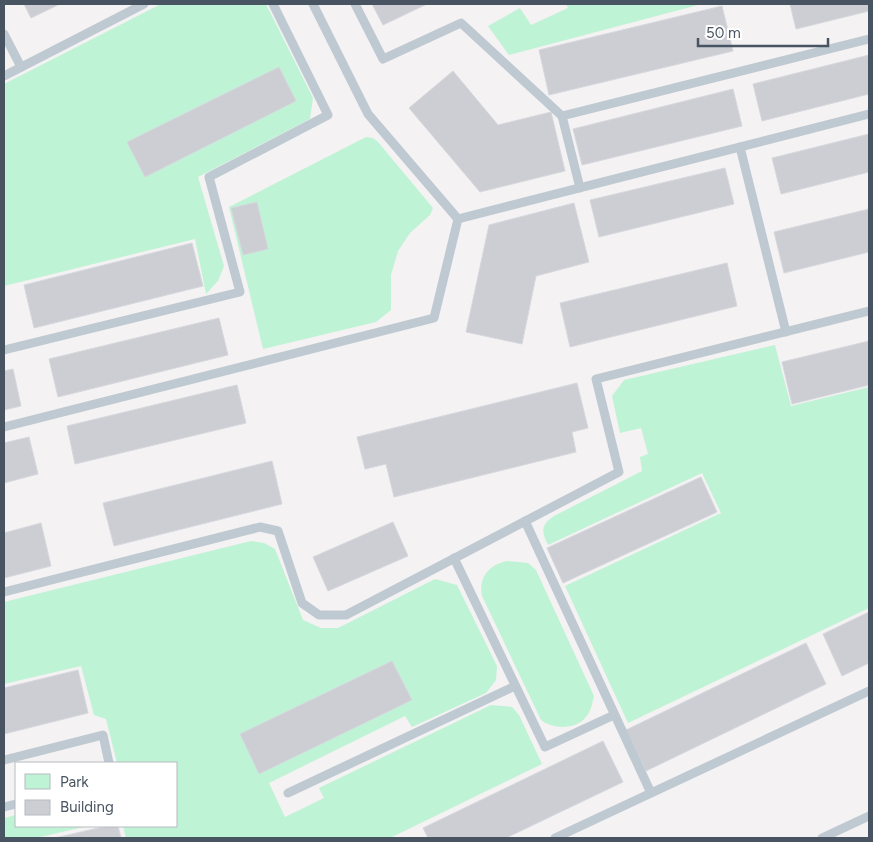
<svg xmlns="http://www.w3.org/2000/svg" width="873" height="842" viewBox="0 0 873 842" font-family="Figtree,sans-serif">
	<style>
		.green { fill: #bff3d5 }
		.building { fill: #ccced4; stroke: #d6d8de }
		.lines { fill: none; stroke-linecap: round; stroke-linejoin: round }
		.lane { stroke: #bfc9d2; stroke-width: 9 }
	</style>
	<rect width="100%" height="100%" fill="#f4f2f2"/>
	<g class="green">
		<path d="M161,4h105l47,94 -3,21 -112,58 26,89 -6,15 -12,13 -11,-55 -191,47v-202z"/>
		<path d="M566,4h136l-193,51 -21,-29 32,-18 11,17 37,-17z"/>
		<path d="M366,137l7,1 5,4 55,66 -3,7 -20,18 -12,18 -7,24v35l-15,12 -113,27 -34,-142z"/>
		<path d="M775,345l16,61 78,-19v221l-241,115 -63,-137 156,-73 -19,-40 -154,72c-7,-14 -7,-20 6,-29l88,-45 -2,-14 8,-3 -7,-26 -21,5 -8,-37 12,-16z"/>
		<path d="M251,541l13,2 11,6 28,71 18,8h17l97,-49 22,6 40,81 -1,14 -10,13 -74,34 -7,-11 -136,67 16,34 39,-19 -5,-10 172,-83 21,2 7,8 23,49 -152,74h-264l-3,-12h53v-63h-59l-11,-44 -12,-4 -13,-49 -77,18v-82z"/>
		<path d="M508,561l20,2 8,7 58,126c-2,8 -3,16 -9,22 -10,12 -33,11 -44,2l-59,-124c-4,-19 8,-32 26,-35z"/>
		<path d="M16,815v11h72l-52,12h-32v-20z"/>
	</g>
	<g class="building">
		<path d="M24,4h36l-29,14z"/>
		<path d="M372,4h55l-44,21z"/>
		<path d="M790,4h79v7l-73,18z"/>
		<path d="M722,6l11,45 -184,44 -10,-45z"/>
		<path d="M869,55v39l-107,27 -9,-37z"/>
		<path d="M279,67l17,34 -151,76 -18,-35z"/>
		<path d="M453,71l45,54 53,-13 14,59 -85,21 -71,-84z"/>
		<path d="M733,89l9,37 -160,39 -9,-36z"/>
		<path d="M869,134v38l-88,22 -9,-36z"/>
		<path d="M725,168l9,36 -135,33 -9,-37z"/>
		<path d="M257,202l11,47 -25,6 -12,-47z"/>
		<path d="M574,203l15,59 -53,14 -14,68 -56,-12 23,-107z"/>
		<path d="M869,209v43l-85,21 -10,-41z"/>
		<path d="M192,243l11,43 -169,42 -10,-43z"/>
		<path d="M727,263l10,43 -167,41 -10,-44z"/>
		<path d="M219,318l9,37 -170,42 -9,-38z"/>
		<path d="M869,341v44l-77,19 -10,-42z"/>
		<path d="M13,369l8,37 -17,4v-39z"/>
		<path d="M577,383l11,45 -16,4 4,20 -182,45 -8,-33 -21,5 -8,-32z"/>
		<path d="M237,385l9,38 -171,41 -8,-38z"/>
		<path d="M29,437l9,37 -34,9v-40z"/>
		<path d="M272,461l10,43 -168,42 -11,-43z"/>
		<path d="M701,477l16,35 -154,71 -16,-35z"/>
		<path d="M393,522l15,34 -80,35 -15,-34z"/>
		<path d="M41,523l10,43 -47,12v-45z"/>
		<path d="M869,612v51l-27,13 -19,-42z"/>
		<path d="M806,643l20,41 -180,87 -20,-41z"/>
		<path d="M392,661l20,39 -153,74 -19,-40z"/>
		<path d="M78,670l10,43 -84,21v-46z"/>
		<path d="M603,741l20,41 -117,56h-78l-5,-10z"/>
		<path d="M107,826h11l3,12h-66z"/>
	</g>
	<g class="lines">
		<g class="lane">
			<path d="M313,4l55,110 90,105"/>
			<path d="M355,4l28,55 78,-36 101,93 307,-77"/>
			<path d="M4,34l17,33"/>
			<path d="M4,76l140,-72"/>
			<path d="M562,116l18,72"/>
			<path d="M740,147l46,185"/>
			<path d="M4,350l236,-58 -31,-115 119,-62 -55,-111"/>
			<path d="M4,427l430,-109 24,-99 411,-105"/>
			<path d="M525,521l126,272"/>
			<path d="M454,558l91,189 69,-32"/>
			<path d="M4,592l256,-65 18,4 24,72 17,12h27l273,-143 -23,-93 273,-68"/>
			<path d="M4,760l99,-25 6,28"/>
			<path d="M288,793l227,-107"/>
			<path d="M4,807l12,-3"/>
			<path d="M555,838l314,-147"/>
			<path d="M822,838l47,-22"/>
		</g>
	</g>
	<rect width="873" height="842" fill="none" stroke="#485461" stroke-width="10"/>
	<rect x="15" y="762" width="162" height="65" fill="#ffffff" stroke="#b6bbc0"/>
	<rect x="25" y="774" width="25" height="15" fill="#bff3d5" stroke="#b6bbc0"/>
	<text x="60" y="787" font-size="15" fill="#485461">Park</text>
	<rect x="25" y="800" width="25" height="15" fill="#ccced4" stroke="#b6bbc0"/>
	<text x="60" y="812" font-size="15" fill="#485461">Building</text>
	<path d="M698 38v8h130v-8" fill="none" stroke="#485461" stroke-width="2.5"/>
	<text x="706" y="38" font-size="15" fill="#485461" stroke="#ffffff" stroke-width="4" paint-order="stroke">50 m</text>
</svg>
